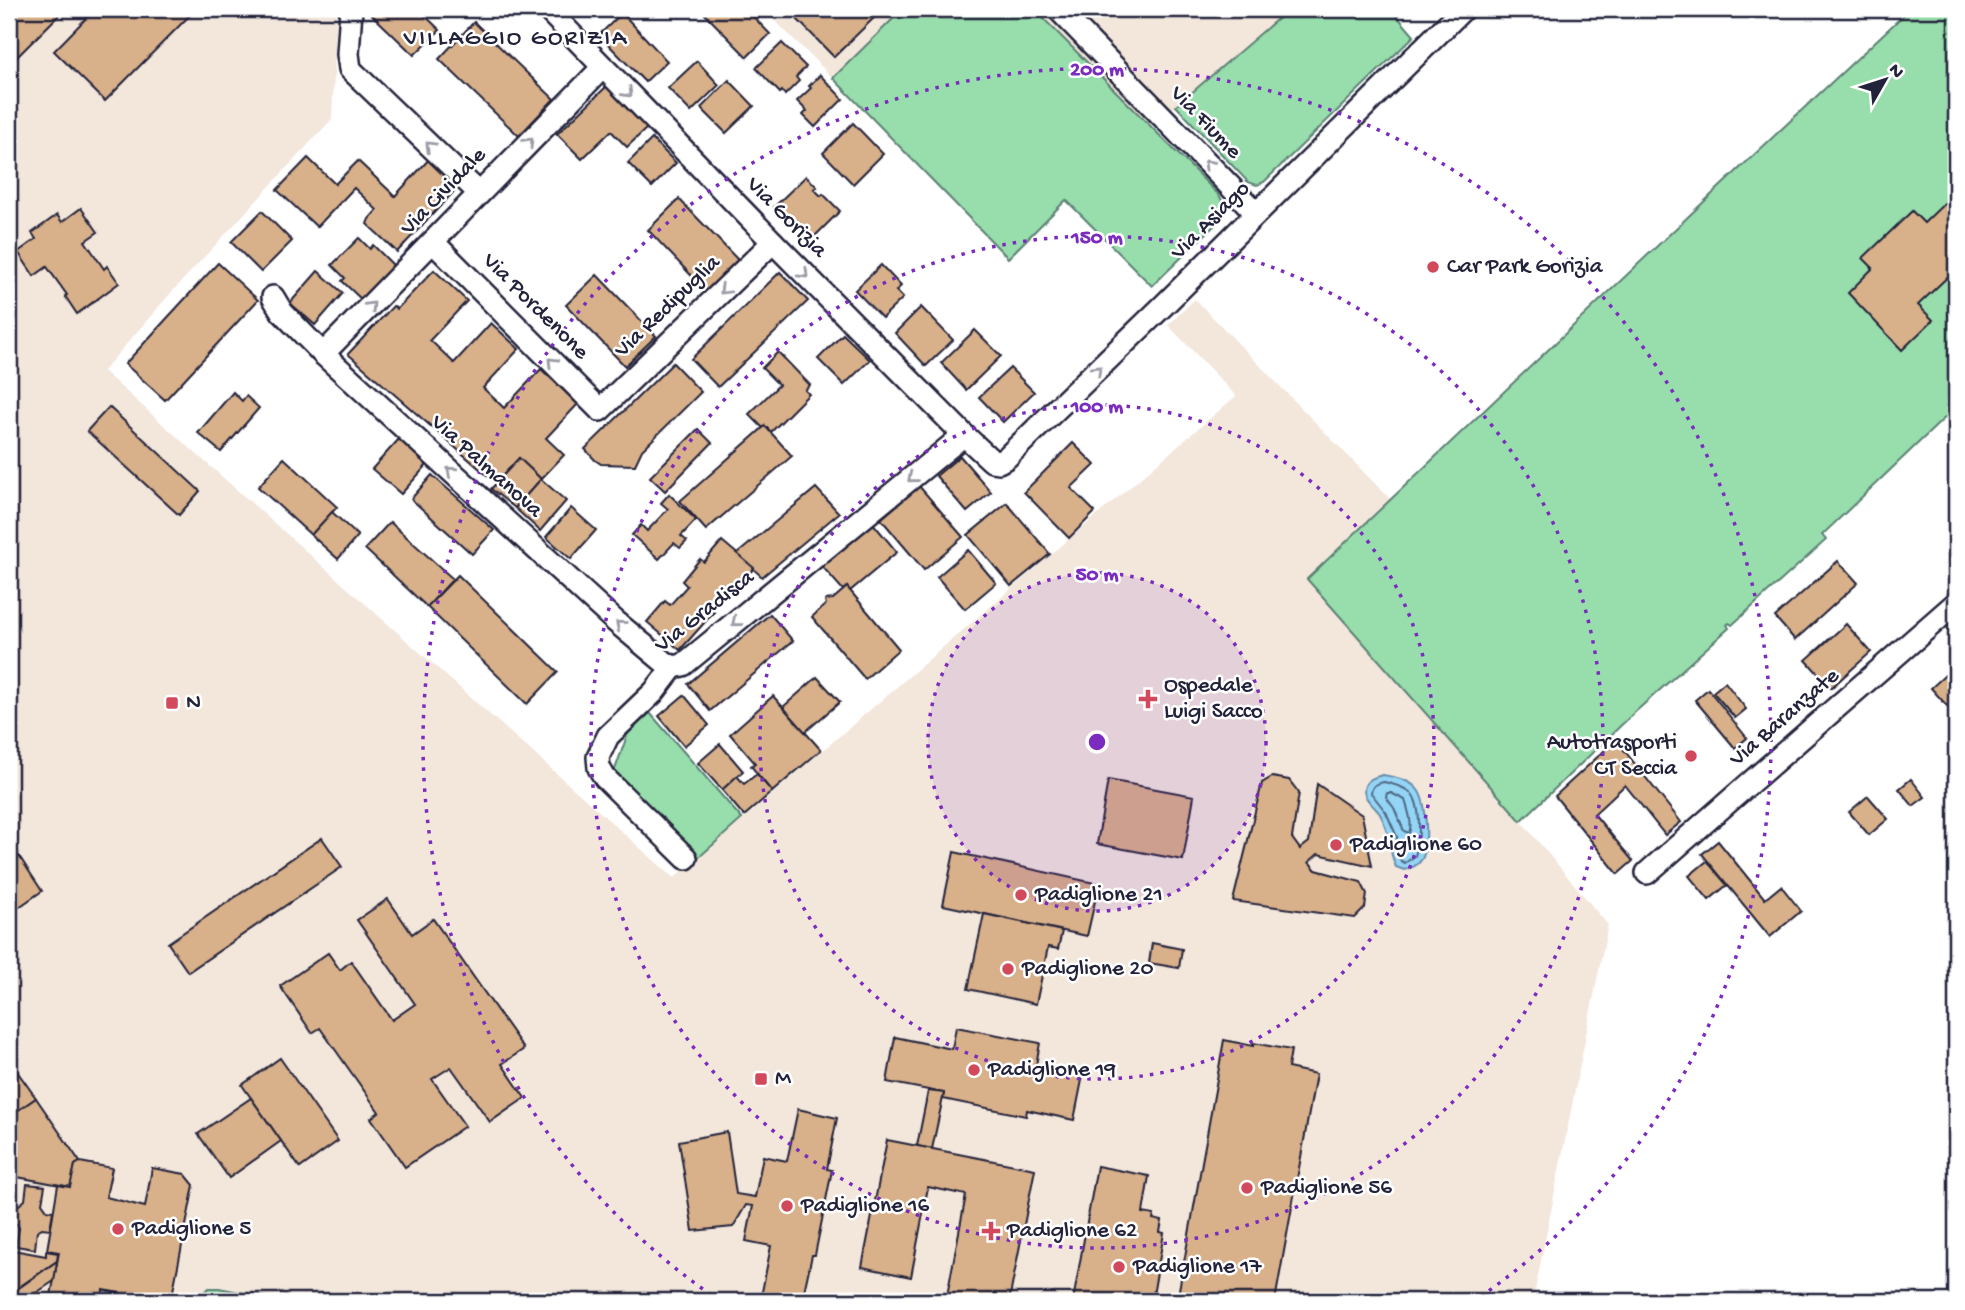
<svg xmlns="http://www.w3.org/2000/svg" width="1965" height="1310" viewBox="0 0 1965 1310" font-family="'Gochi Hand',sans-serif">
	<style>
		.built { fill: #f3e7dc }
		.green { fill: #97deac; stroke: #5c8074; stroke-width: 2 }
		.water { fill: #94d4f5; stroke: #668dab; stroke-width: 2 }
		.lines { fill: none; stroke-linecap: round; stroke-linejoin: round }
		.shore { stroke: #506985; stroke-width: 2 }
		.building { fill: #d8b089; stroke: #22223b; stroke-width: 2 }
		.minor-casing { stroke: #22223b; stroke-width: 26 }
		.minor { stroke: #fff; stroke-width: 21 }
		.oneway { stroke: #9c9ca7 }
		.ring { fill: none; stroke: #7b2cbf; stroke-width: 3.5; stroke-dasharray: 3.5 7 }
		.poi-dot { fill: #d1495b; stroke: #fff; stroke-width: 2.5 }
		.labels { text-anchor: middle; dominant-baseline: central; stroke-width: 5; stroke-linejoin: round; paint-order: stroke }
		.street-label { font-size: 23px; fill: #22223b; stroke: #fff }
		.poi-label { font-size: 23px; fill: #22223b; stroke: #fff; text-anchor: start }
		.neighbourhood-label { font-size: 24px; letter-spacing: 2px; fill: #22223b; stroke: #fff }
		.centre { fill: #7b2cbf; stroke: #fff; stroke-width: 3.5 }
		.ring-label { font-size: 21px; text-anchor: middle; font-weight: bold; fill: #7b2cbf; stroke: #fff; stroke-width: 5; stroke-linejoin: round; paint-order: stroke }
	</style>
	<rect width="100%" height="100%" fill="#fff"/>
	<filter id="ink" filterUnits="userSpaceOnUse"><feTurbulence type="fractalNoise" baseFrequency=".0143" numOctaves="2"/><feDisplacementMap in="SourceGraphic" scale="14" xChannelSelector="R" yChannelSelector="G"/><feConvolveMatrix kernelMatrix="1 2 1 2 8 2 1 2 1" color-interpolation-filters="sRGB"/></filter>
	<g filter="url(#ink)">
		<g class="built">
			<path d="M9,9h328l-5,110 -162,175 -67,77 571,507 562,-482 -68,-71 27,-26 196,201 -83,80 213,241 87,104 -75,376h-1524z"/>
			<path d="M763,9h140l-70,69z"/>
			<path d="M1034,9h255l-113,97 -25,20z"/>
		</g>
		<g class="green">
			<path d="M903,9h131l185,186c6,9 5,18 -1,27l-66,64 -86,-86 -58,58 -175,-180z"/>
			<path d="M1289,9h102l23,27 -150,146 -7,3 -9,-3 -72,-76z"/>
			<path d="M1910,9h46v398l-134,128 4,5 -94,85 -3,-2 -2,2 2,3 -95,85 -113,108 -214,-242 386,-367z"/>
			<path d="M650,713l92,106 -45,40 -85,-81 16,-45z"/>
			<path d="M209,1288h10l66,13h-80l-2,-8z"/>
		</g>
		<path class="water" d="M1383,775c11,2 28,5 35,15 9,12 11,55 4,69 -4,7 -11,9 -18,11l-8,-3c-8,-17 -6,-36 -16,-53 -5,-8 -15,-13 -16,-23 0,-11 10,-14 19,-16z"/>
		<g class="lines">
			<g class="shore">
				<path d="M1384,782c8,2 21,5 27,11 11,12 9,48 4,63l-10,7 -4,-2 -3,-5 -1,-19 -11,-25 -15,-19c1,-8 6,-10 13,-11z"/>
				<path d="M1387,793h4l14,7c3,10 8,23 4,33l-5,-2 -10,-23 -8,-11z"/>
			</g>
		</g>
		<g class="building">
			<path d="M9,9h56l-56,56z"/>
			<path d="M95,9h101l-91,92 -51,-50z"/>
			<path d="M370,9h48l22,21 -26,25 -46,-44z"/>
			<path d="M700,9h46l24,25 -23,23z"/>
			<path d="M806,9h77l-49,48 -38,-39z"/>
			<path d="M622,13l45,48 -22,21 -46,-47z"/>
			<path d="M474,22l80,77 -35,37 -80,-77z"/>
			<path d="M782,43l24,24 -10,10 3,4 -14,14 -3,-4 -2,2 -24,-25z"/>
			<path d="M697,61l22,24 -28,27 -23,-24z"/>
			<path d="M820,75l23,24 -28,28 -12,-12 4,-4 -10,-10 14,-13 -2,-2z"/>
			<path d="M729,80l25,26 -28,27 -25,-25z"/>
			<path d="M607,86l40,42 -20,19 -16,-16 -29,28 -25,-25z"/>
			<path d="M853,123l30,31 -30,30 -30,-31z"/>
			<path d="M652,139l24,24 -24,24 -24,-24z"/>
			<path d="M432,156l30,27 -65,69 -30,-28 2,-5 8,-9 -23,-22 -37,39 -40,-37 31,-32 27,26 23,-23 37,35z"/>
			<path d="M806,176l11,11 -3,2 7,7 2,-2 17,17 -31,31 -35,-35z"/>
			<path d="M1956,192v77l-38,36 15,15 -31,30 -54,-57 25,-25 -10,-10 49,-47 12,12z"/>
			<path d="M679,199l59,61 -32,31 -58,-61z"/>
			<path d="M81,208l17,24 -13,9 19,28 3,-3 12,17 -42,31 -12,-18 2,-1 -20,-28 -13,9 -16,-24 18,-13 -4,-6 25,-18 5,7z"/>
			<path d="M262,211l30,30 -31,31 -30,-30z"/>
			<path d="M359,238l11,11 3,-4 23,23 -33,33 -21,-20 3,-3 -13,-13z"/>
			<path d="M218,263l40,37 -93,100 -40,-36z"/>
			<path d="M881,265l20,21 -5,5 7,7 -21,20 -27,-28z"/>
			<path d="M434,270l33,31 -37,39 24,23 37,-40 28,26 -36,39 21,20 37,-39 37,35 -32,34 18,17 -23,24 -22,-21 -23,25 -148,-129 45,-48 4,3z"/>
			<path d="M318,271l25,22 -28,32 -25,-22z"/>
			<path d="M780,272l28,29 -90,86 -27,-28z"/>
			<path d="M597,275l59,61 -31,30 -59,-61z"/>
			<path d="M921,307l32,33 -27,26 -31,-33z"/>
			<path d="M975,330l26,26 -35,34 -25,-27z"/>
			<path d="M843,334l27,26 -26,25 -26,-26z"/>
			<path d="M778,352l32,33 -5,5 4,4 -38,38 -6,-6 -2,2 -14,-14 30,-29 -17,-17z"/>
			<path d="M673,363l28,29 -59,58 -7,15 -34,-1 -6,-4 -10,-11z"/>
			<path d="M1010,368l24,24 -31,30 -24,-25z"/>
			<path d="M233,392l9,9 4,-5 13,12 -38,44 -23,-19z"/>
			<path d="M109,407l91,84 -21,24 -92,-84z"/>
			<path d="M765,426l27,30 -86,74 -26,-29z"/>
			<path d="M698,429l14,14 -47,48 -15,-14z"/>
			<path d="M399,439l28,26 -26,29 -29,-25z"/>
			<path d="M1073,443l22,22 -24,23 24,24 -26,26 -45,-46z"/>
			<path d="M960,456l31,36 -24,20 -31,-36z"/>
			<path d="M284,458l53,49 -26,28 -53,-48z"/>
			<path d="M519,458l22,21 -26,29 -24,-19z"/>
			<path d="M432,475l62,55 -22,24 -61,-55z"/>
			<path d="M541,479l25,22 -26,30 -25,-23z"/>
			<path d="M919,486l44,51 -39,33 -43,-51z"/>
			<path d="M816,488l23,25 -77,64 -25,-23z"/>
			<path d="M669,494l27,26 -15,16 6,5 -7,7 -6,-5 -15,16 -27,-24 9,-10 6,6 21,-22 -7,-6z"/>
			<path d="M1007,503l43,51 -39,32 -43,-51z"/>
			<path d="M571,508l25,22 -25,29 -25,-22z"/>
			<path d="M332,512l26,24 -20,23 -27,-24z"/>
			<path d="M390,522l63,57 -26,28 -62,-58z"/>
			<path d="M872,522l25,30 -47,39 -3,-4 -4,3 -22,-25z"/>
			<path d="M722,541l32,27 -22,25 -4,-3 -17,19 3,3 -34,38 -33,-28 18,-21 5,4 17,-19 -5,-5 18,-22 4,3z"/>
			<path d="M968,550l28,33 -31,26 -28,-32z"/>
			<path d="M1838,561l20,22 -63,57 -20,-23z"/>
			<path d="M458,575l100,97 -31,32 -100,-97z"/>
			<path d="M847,587l52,62 -34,30 -53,-62 14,-13 -1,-3 1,-1 7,-1z"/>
			<path d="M770,614l23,27 -83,70 -22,-27z"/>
			<path d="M1846,624l25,28 -40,36 -25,-28z"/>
			<path d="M1956,665v51l-25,-28z"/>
			<path d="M817,677l23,25 -35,30 -22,-25z"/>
			<path d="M1725,682l21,27 -11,9 -22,-26z"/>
			<path d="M1708,689l39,49 -12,10 -40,-48z"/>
			<path d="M684,695l25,30 -25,21 -25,-30z"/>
			<path d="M773,696l48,54 -49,42 -21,-26 4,-3 -25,-29z"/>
			<path d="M1616,740l65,82 -16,13 -40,-50 -31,29 39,47 -15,13 -63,-78z"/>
			<path d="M720,744l23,27 -21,19 -24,-27z"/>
			<path d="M757,774l15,18 -28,24 -22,-26 15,-14 7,8z"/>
			<path d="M1272,777l17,3 10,13 -7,45 8,11 9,-7 8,-58 45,31 10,51 -54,-12 -9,8 7,8 45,12 6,12 -2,14 -10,10 -122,-17 29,-118z"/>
			<path d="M1911,779l14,18 -12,9 -14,-17z"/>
			<path d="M1108,780l86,16 -11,64 -86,-16z"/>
			<path d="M1868,796l20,23 -19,16 -20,-23z"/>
			<path d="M322,838l20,29 -154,105 -20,-29z"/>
			<path d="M1718,841l47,58 16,-13 20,25 -31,26 -68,-83z"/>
			<path d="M954,852l145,32 -12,52 -144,-31z"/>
			<path d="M19,856l23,35 -33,23v-51z"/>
			<path d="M1707,861l20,24 -18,15 -20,-24z"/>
			<path d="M388,899l24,35 21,-15 91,130 -22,15 23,34 -35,24 -39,-55 -19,12 33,47 -60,41 -34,-49 8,-6 -59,-84 -8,5 -32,-47 48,-33 12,17 11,-9 41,59 23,-16 -58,-84z"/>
			<path d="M984,914l78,17 -4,18 -10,-2 -12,57 -68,-15z"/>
			<path d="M1152,943l30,6 -3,19 -30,-5z"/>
			<path d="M956,1027l84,16 -4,22 47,10 -9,45 -47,-10 -1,6 -83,-17 1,-6 -57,-11 8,-45 57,12z"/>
			<path d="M1224,1040l29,6v-3l38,7 -3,18 28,6 -41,227h-98z"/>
			<path d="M280,1058l58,83 -38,27 -58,-83z"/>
			<path d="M9,1060l27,38 -27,19z"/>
			<path d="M928,1091l16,2 -12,56 -15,-3z"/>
			<path d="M36,1098l44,64 -5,3 -4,22 -54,-10 -8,45v-54l8,-43 -7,-9z"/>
			<path d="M251,1098l30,43 -52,37 -31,-44z"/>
			<path d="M798,1109l39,9 -10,51 5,1 -17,85h-3l-10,46h-22l-19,-4 10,-51 -25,-5 7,-35 -7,-1 -13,22 -40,4 -14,-90 48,-9 9,62 19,3 8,-41 24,5z"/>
			<path d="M887,1140l148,29 -26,132h-63l20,-106 -38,-8 -17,90 -49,-10z"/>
			<path d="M80,1162l32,6 -6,29 39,10 7,-39 33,6 9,11 -23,116h-43l2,-6 -27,-5 -2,11h-51l9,-49 -12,-2 11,-65 12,2 5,-22z"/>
			<path d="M1097,1166l52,10 -6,37 11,2 -1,4 9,2 -2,11 4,1 -12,68h-79z"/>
			<path d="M27,1184l18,2 -3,17 5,7 6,1 -3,18 -8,-1 -5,3 -2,18 -19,-3 3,-18 -2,-4 -7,-1 3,-19 6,1 6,-5z"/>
			<path d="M9,1245l5,1 -1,4 33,6v-5l12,2 -1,8 -48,33z"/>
			<path d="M57,1261l-3,20 -30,20h-15v-6z"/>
		</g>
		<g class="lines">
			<defs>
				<g id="minor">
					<path d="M351,9l-3,45 2,15 129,124"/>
					<path d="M547,9l226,233 191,193 28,26 7,1 7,-4 157,-152 300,-297"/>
					<path d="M1058,9l198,204"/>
					<path d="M433,242l167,168 173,-168"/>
					<path d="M273,297l9,15 41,42 292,267 48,40 10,6"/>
					<path d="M323,354l280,-287"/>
					<path d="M686,858l-81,-80 -6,-10 -1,-11 10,-21 46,-44 19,-25 10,-2 281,-230"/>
					<path d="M1647,873l309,-270"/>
				</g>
			</defs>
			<use href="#minor" class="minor-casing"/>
			<use href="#minor" class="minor"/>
		</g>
		<defs><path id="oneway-chevron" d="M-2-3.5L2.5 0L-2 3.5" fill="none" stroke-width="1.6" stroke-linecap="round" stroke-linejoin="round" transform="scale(1.75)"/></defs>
		<g class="oneway">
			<use href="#oneway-chevron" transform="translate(628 93) rotate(46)"/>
			<use href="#oneway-chevron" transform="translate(529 142) rotate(-46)"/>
			<use href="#oneway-chevron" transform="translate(430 146) rotate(-136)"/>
			<use href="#oneway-chevron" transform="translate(1208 164) rotate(-134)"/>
			<use href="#oneway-chevron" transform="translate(804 274) rotate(45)"/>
			<use href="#oneway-chevron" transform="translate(724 290) rotate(136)"/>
			<use href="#oneway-chevron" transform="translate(371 306) rotate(-46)"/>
			<use href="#oneway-chevron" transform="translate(552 362) rotate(-135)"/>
			<use href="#oneway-chevron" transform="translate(1097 370) rotate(-44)"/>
			<use href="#oneway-chevron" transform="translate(451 471) rotate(-138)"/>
			<use href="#oneway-chevron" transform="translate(912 478) rotate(141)"/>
			<use href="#oneway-chevron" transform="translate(736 622) rotate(141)"/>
			<use href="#oneway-chevron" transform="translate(620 625) rotate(-139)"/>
		</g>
	</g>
	<circle cx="1097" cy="742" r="169" fill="#7b2cbf" fill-opacity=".12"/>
	<g class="ring">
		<circle cx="1097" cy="742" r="169"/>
		<circle cx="1097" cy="742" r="337"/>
		<circle cx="1097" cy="742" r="506"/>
		<path d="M720 1301A674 674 0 1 1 1474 1301"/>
	</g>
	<g class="poi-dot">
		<circle cx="1433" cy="267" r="7"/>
		<path d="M1144.5 688.5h7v7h7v7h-7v7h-7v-7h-7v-7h7z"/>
		<rect x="165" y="696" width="14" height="14" rx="3.5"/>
		<circle cx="1691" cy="756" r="7"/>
		<circle cx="1336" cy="845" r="7"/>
		<circle cx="1021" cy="895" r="7"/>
		<circle cx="1008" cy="969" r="7"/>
		<circle cx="974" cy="1070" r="7"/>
		<rect x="754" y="1072" width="14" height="14" rx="3.5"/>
		<circle cx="1247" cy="1188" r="7"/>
		<circle cx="787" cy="1206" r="7"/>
		<circle cx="118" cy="1229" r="7"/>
		<path d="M987.5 1220.5h7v7h7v7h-7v7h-7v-7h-7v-7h7z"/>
		<circle cx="1119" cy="1267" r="7"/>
	</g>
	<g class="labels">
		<g class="street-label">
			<text transform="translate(1205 123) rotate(46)">Via Fiume</text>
			<text transform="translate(444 192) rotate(-46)">Via Cividale</text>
			<text transform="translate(786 218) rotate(45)">Via Gorizia</text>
			<text transform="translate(1211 221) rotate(-45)">Via Asiago</text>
			<text transform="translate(535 307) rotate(45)">Via Pordenone</text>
			<text transform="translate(668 307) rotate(-44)">Via Redipuglia</text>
			<text transform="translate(486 467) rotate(42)">Via Palmanova</text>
			<text transform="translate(705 612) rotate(-38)">Via Gradisca</text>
			<text transform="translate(1785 718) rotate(-41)">Via Baranzate</text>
		</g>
		<g class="poi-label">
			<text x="1447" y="267">Car Park Gorizia</text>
			<text x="1164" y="686">Ospedale<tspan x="1164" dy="26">Luigi Sacco</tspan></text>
			<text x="186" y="703">N</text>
			<text x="1677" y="743" text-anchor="end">Autotrasporti<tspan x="1677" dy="26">CT Seccia</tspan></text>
			<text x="1350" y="845">Padiglione 60</text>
			<text x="1035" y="895">Padiglione 21</text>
			<text x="1022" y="969">Padiglione 20</text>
			<text x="988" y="1070">Padiglione 19</text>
			<text x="775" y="1079">M</text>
			<text x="1261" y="1188">Padiglione 56</text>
			<text x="801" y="1206">Padiglione 16</text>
			<text x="132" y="1229">Padiglione 5</text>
			<text x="1007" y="1231">Padiglione 62</text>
			<text x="1133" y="1267">Padiglione 17</text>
		</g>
		<g class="neighbourhood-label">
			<text x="516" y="39">VILLAGGIO GORIZIA</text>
		</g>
	</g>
	<circle cx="1097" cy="742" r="10" class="centre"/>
	<g class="ring-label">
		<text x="1097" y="75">200 m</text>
		<text x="1097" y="243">150 m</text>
		<text x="1097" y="412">100 m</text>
		<text x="1097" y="580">50 m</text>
	</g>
	<rect width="1965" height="1310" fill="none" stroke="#fff" stroke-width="35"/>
	<rect x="18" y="18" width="1930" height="1275" fill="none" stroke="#22223b" stroke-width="2.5" filter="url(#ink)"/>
	<g transform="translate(1885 80) rotate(51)" stroke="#ffffff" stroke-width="5" paint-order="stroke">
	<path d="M0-5L12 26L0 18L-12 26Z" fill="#22223b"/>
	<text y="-10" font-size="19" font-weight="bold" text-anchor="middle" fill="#22223b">N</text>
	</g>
</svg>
